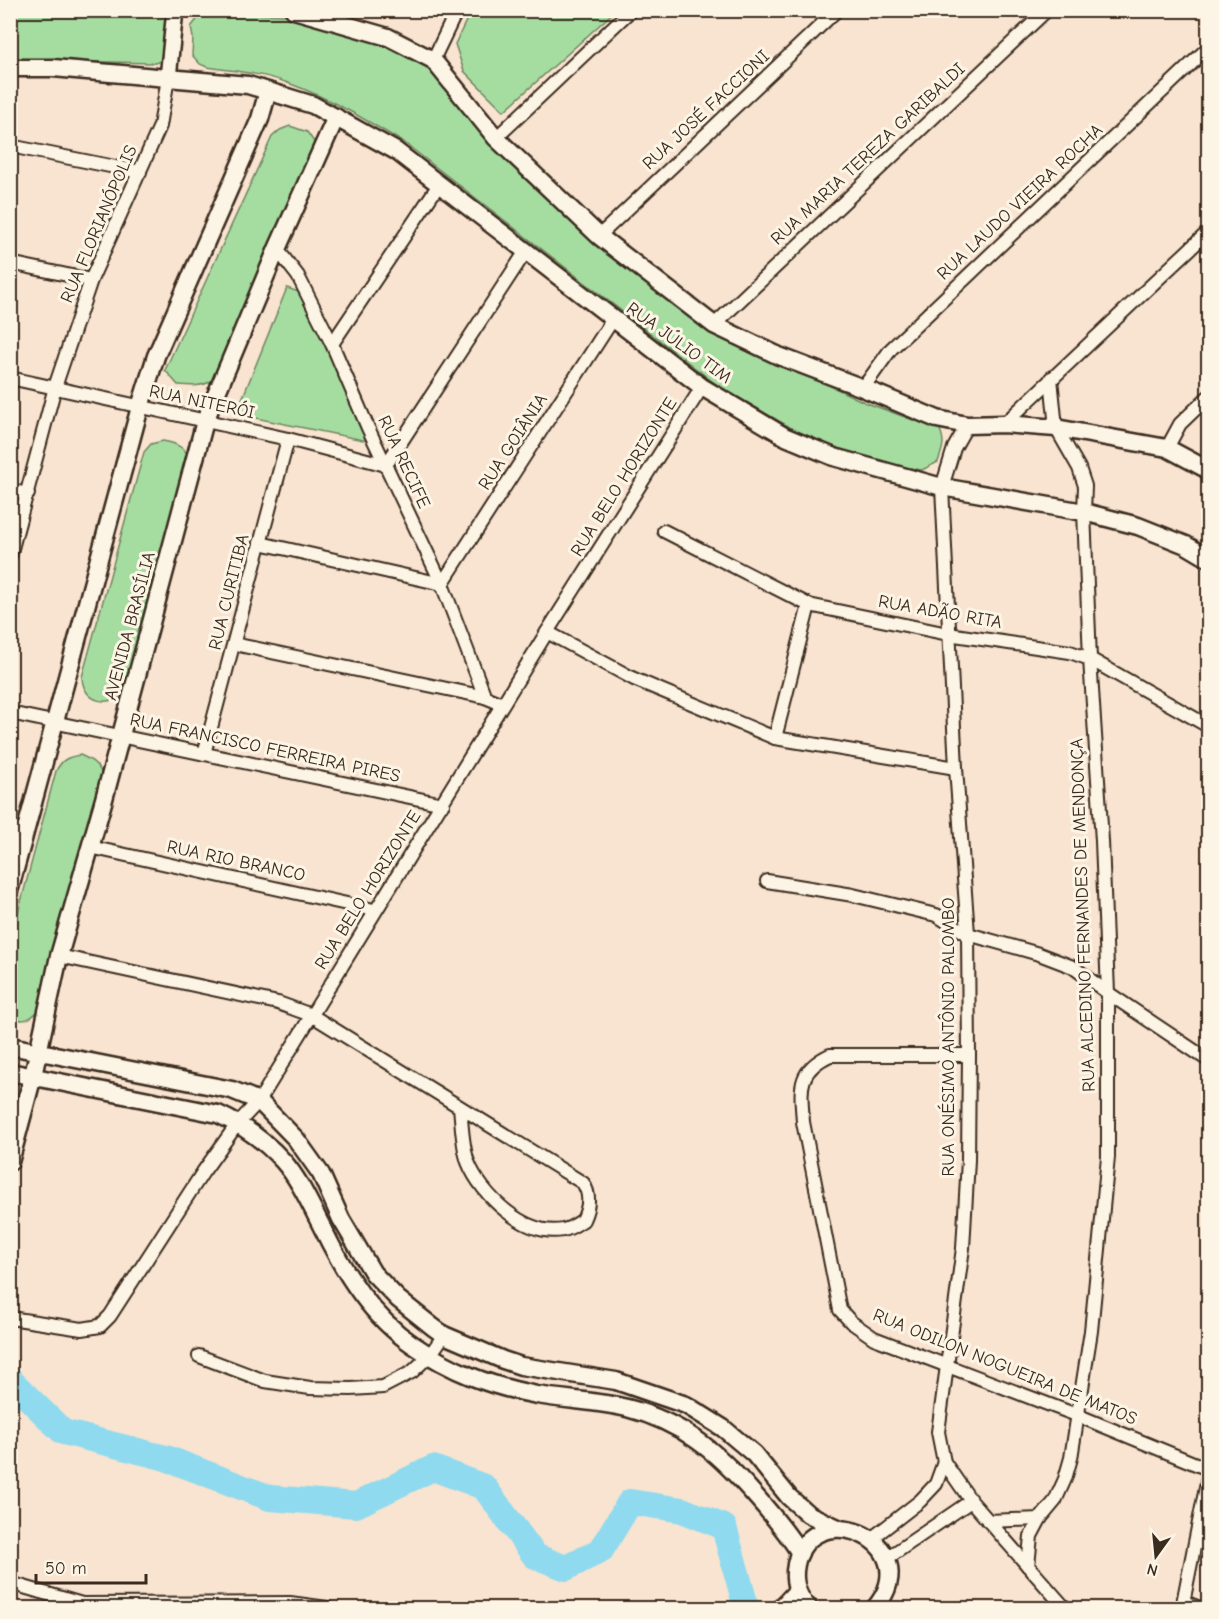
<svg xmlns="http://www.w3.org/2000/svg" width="1219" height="1619" viewBox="0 0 1219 1619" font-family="'Comic Neue',sans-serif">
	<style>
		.green { fill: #a5dda1; stroke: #708460; stroke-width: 1.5 }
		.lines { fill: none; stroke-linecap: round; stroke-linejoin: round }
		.river { stroke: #8fdaef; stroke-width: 26 }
		.minor-casing { stroke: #3b2a1e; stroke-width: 16 }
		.tertiary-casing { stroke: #3b2a1e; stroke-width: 20 }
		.secondary-casing { stroke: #3b2a1e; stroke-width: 21 }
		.minor { stroke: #fcf5e5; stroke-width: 12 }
		.tertiary { stroke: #fcf5e5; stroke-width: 15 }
		.secondary { stroke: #fcf5e5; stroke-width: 16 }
		.labels { text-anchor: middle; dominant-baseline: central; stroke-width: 6; stroke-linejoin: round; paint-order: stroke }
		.street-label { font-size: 18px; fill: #3b2a1e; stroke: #fcf5e5 }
	</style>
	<rect width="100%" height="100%" fill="#f8e4d0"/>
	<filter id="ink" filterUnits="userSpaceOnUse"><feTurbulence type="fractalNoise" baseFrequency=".0167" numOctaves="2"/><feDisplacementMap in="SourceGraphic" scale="12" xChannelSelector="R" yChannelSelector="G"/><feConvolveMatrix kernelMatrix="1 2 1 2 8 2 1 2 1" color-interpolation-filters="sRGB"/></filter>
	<g filter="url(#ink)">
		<g class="green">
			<path d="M111,10l55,3 6,9 -4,34 -12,7 -145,-3v-49z"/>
			<path d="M475,11v-1l140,1 -111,100 -40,-40 -9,-27 11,-23z"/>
			<path d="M212,13l75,2 48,10 52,15 44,24 189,199 46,36 49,31 149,72 49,18 25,6c8,14 5,22 0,36l-16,8 -30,-5 -53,-14 -46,-22 -72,-41 -315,-244c-38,-23 -76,-46 -118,-61 -26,-10 -55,-12 -81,-16l-7,-3 -8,-9 1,-17 -2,-11 8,-10z"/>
			<path d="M290,126l17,6 10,14 -103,234c-12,7 -23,6 -36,5l-13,-15 107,-233 8,-7z"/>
			<path d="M287,288l20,7 61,146 -132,-27z"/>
			<path d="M163,441c13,2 20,6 28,17l-64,232c-16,19 -44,13 -45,-13l62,-225 7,-8z"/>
			<path d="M80,755c12,5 18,9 23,21l-61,230c-9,12 -17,18 -31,11v-78l45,-168c6,-12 12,-14 24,-16z"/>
		</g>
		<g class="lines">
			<path class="river" d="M10,1380l53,52 103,26 104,40 86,7 77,-37 51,19 51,69 31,12 35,-18 29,-48 52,8 42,17 21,76"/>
			<defs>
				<g id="minor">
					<path d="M433,60l24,-50"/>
					<path d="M496,138l135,-128"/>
					<path d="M10,146l130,26"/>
					<path d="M599,236l238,-226"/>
					<path d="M277,249l21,27 34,68 36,84 74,156 43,113"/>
					<path d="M10,263l81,17"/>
					<path d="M714,325l333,-315"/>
					<path d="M332,344l108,-161"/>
					<path d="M10,378l278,61 98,26 140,-214"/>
					<path d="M863,388l28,-39 317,-301"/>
					<path d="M1004,424l204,-192"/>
					<path d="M967,425l-13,23 -12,39 14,281 12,166 1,121 -1,105 -5,88 -25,184 6,30 27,39 94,107"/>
					<path d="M1167,448l13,-24 28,-27"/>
					<path d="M10,490l18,4"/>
					<path d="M664,531l145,74 139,29 122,18 20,7 118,67"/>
					<path d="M260,543l182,41 171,-265"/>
					<path d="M10,556l45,-169 36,-107 69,-154 8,-48"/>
					<path d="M547,632l87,47 141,59 181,30"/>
					<path d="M234,644l251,53 17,7"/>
					<path d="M10,713l433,91"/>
					<path d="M775,738l34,-133"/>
					<path d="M204,754l84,-315"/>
					<path d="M10,829l15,3"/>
					<path d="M90,847l284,63"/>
					<path d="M767,881l86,14 83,20 32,19 71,20 34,13 35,26 100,67"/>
					<path d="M59,956l219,47 33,12 272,168c8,12 6,24 0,37 -6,4 -13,9 -20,10 -38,7 -82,-35 -95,-68 -6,-17 -6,-37 -8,-55"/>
					<path d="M969,1055h-139c-34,16 -29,35 -27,67l37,188 11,12 23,16 205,78 129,53"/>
					<path d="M10,1318l72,11 18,-3 10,-10 93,-144 35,-49 21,-22 288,-469 155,-245"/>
					<path d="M199,1356l66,25 45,7 41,1 32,-2 29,-15 18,-17 14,-20"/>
					<path d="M988,1521l52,-2 15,-18 10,-22 6,-21 20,-127 17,-174v-164l-6,-152 -12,-182 -6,-147 1,-26 -6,-18 -23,-40 -5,-50"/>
					<path d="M871,1539l49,-38 16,-17 8,-22"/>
					<path d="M886,1559l85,-58"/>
					<path d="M1028,1566l3,-30 9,-17"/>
					<path d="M10,1583l72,21 208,-1 37,5"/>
					<path d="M1184,1602l16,6"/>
					<path d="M1182,1608l26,-131"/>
				</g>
				<g id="tertiary">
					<path d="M168,78l7,-68"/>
					<path d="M780,1608l17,-18"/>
				</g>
				<g id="secondary">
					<path d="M294,10l94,27 45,23 63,78 103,98 115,89 65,31 84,32 74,31 30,6 37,-1 52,4 111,20 41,22"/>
					<path d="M10,68h43l195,17 65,20 83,46 306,236 84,50 48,20 108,30 142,25 54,14 48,19 22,13"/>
					<path d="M10,888l130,-481 16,-51 104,-237 8,-28"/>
					<path d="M10,1046l222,44 27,11 37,38 25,35 20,45 32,54 25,26 35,28 11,8 59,25 18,6 95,15 70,24 37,23 31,26 35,43 19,17 30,14"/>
					<path d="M10,1072l208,42c24,11 47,27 65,47 17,19 29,47 41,70 21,43 48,86 88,113 40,28 78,42 125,51 30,5 61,6 90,13 55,14 89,43 125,84 18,20 34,39 48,61"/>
					<path d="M10,1162l23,-86 26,-120 45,-157 101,-378 72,-172 59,-132"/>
					<path d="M809,1608c-10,-9 -15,-23 -14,-37 8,-81 137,-32 80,37"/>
				</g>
			</defs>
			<use href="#minor" class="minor-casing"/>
			<use href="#tertiary" class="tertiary-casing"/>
			<use href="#secondary" class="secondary-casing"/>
			<use href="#minor" class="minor"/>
			<use href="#tertiary" class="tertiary"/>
			<use href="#secondary" class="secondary"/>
		</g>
	</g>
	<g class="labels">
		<g class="street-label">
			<text transform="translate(706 110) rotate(-43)">RUA JOSÉ FACCIONI</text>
			<text transform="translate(868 154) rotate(-43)">RUA MARIA TEREZA GARIBALDI</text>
			<text transform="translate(1020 202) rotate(-43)">RUA LAUDO VIEIRA ROCHA</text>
			<text transform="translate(99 224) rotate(-67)">RUA FLORIANÓPOLIS</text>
			<text transform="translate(679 343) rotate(36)">RUA JÚLIO TIM</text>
			<text transform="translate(202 402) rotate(12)">RUA NITERÓI</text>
			<text transform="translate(513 442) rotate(-57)">RUA GOIÂNIA</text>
			<text transform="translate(404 462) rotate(65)">RUA RECIFE</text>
			<text transform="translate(624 477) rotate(-58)">RUA BELO HORIZONTE</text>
			<text transform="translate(229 592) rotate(-76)">RUA CURITIBA</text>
			<text transform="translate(940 612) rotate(10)">RUA ADÃO RITA</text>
			<text transform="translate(130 626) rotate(-75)">AVENIDA BRASÍLIA</text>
			<text transform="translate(265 748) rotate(12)">RUA FRANCISCO FERREIRA PIRES</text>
			<text transform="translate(236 861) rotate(12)">RUA RIO BRANCO</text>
			<text transform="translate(368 890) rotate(-58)">RUA BELO HORIZONTE</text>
			<text transform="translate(1083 915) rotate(-92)">RUA ALCEDINO FERNANDES DE MENDONÇA</text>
			<text transform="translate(948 1037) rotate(-90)">RUA ONÉSIMO ANTÔNIO PALOMBO</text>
			<text transform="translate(1005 1367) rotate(22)">RUA ODILON NOGUEIRA DE MATOS</text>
		</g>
	</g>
	<rect width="1219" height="1619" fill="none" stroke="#fcf5e5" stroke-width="36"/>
	<rect x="18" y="18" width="1183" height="1583" fill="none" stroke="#3b2a1e" stroke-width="2" filter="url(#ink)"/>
	<g transform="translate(1156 1556) rotate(195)" stroke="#fcf5e5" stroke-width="4.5" paint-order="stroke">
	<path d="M0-4.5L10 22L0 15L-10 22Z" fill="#3b2a1e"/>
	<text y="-9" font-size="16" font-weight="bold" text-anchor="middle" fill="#3b2a1e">N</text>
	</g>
	<path d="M36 1574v9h110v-9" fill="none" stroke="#3b2a1e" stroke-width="3"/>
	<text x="45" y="1574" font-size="18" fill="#3b2a1e" stroke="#fcf5e5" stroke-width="4.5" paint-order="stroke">50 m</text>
</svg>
